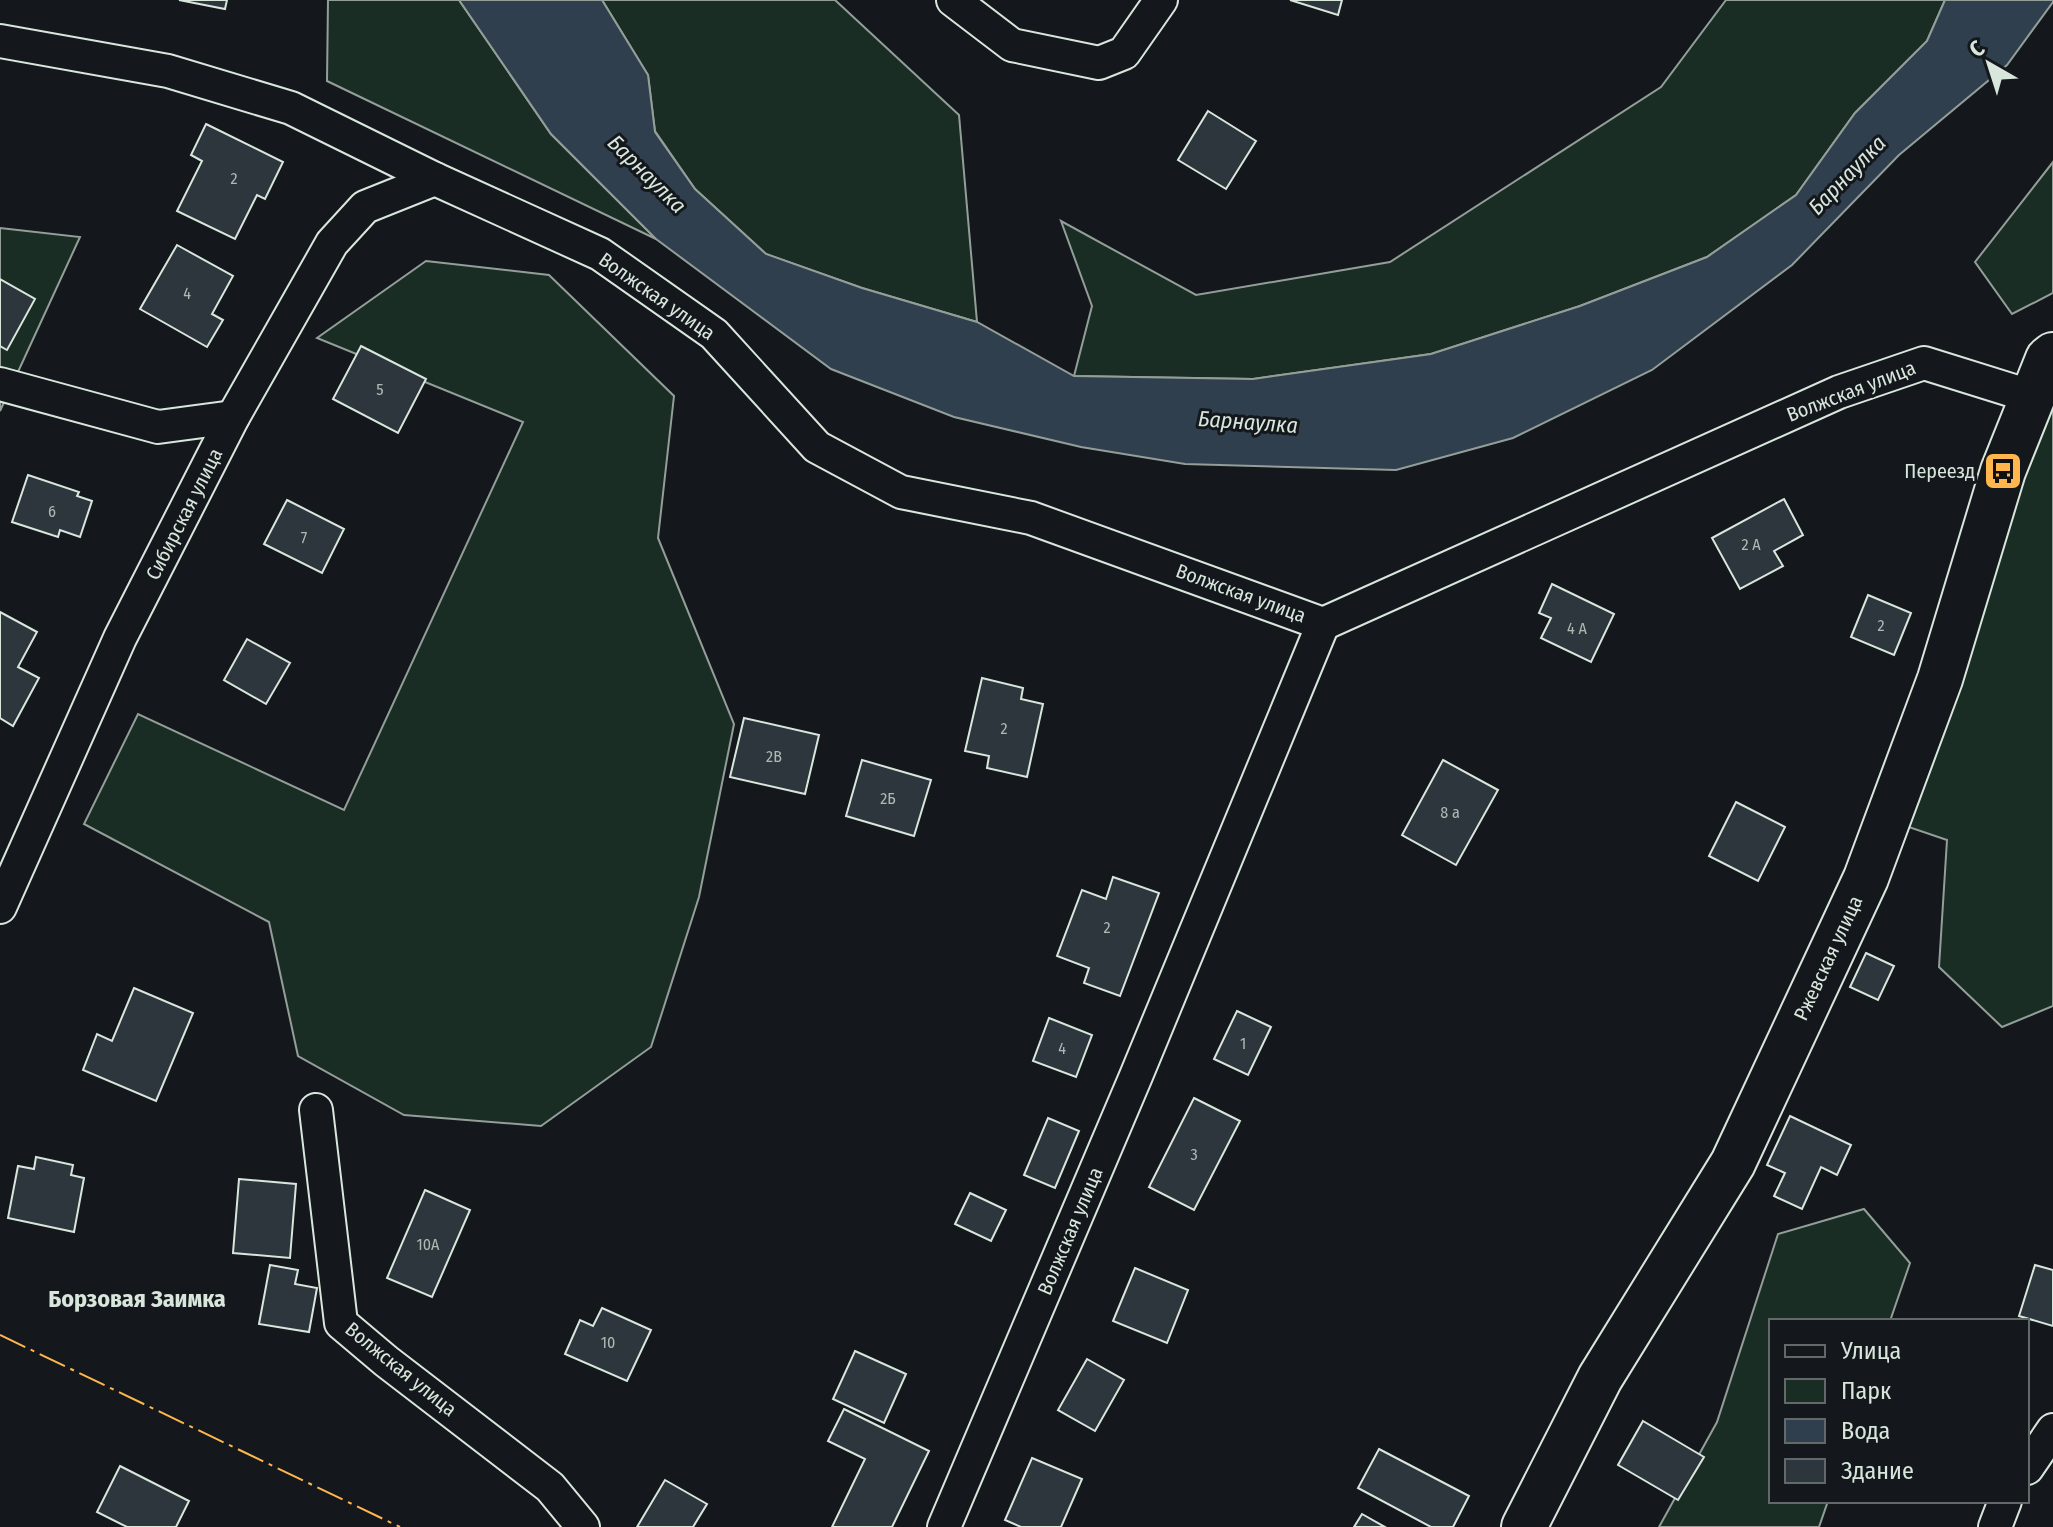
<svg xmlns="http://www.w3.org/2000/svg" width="2053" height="1527" viewBox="0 0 2053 1527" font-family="'Fira Sans Condensed',sans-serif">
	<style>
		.green { fill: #1a2d24; stroke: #939e99; stroke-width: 2 }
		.water { fill: #2f3f4d; stroke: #939e99; stroke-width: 2 }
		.building { fill: #2c363c; stroke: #d8e6dc; stroke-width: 2 }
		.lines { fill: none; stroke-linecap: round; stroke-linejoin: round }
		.minor-casing { stroke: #d8e6dc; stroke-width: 36 }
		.secondary-casing { stroke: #d8e6dc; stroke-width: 48 }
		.minor { stroke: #14181c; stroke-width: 32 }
		.secondary { stroke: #14181c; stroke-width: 44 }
		.power { stroke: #ffb74d; stroke-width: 2; stroke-dasharray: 28 6 4 6; stroke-linecap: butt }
		.labels { text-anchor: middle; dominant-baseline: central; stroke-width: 6; stroke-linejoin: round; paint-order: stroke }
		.number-label { font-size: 16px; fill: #adbab4 }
		.street-label { font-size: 20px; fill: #d8e6dc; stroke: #14181c }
		.poi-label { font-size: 20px; fill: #d8e6dc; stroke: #14181c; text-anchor: end }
		.water-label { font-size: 22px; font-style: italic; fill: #d8e6dc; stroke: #14181c }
		.quarter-label { font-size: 24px; font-weight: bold; fill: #d8e6dc; stroke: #14181c }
	</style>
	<rect width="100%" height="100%" fill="#14181c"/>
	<g class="green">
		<path d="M328,0h131l92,134 105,105 -329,-158z"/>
		<path d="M602,0h233l124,115 18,207 -115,-34 -96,-34 -71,-65 -40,-58 -7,-56z"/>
		<path d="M1726,0h219l-18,41 -72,72 -59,82 -89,62 -127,49 -149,48 -178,25 -179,-3 18,-70 -31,-85 135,74 194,-33 271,-175z"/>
		<path d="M2053,162v131l-41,21 -37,-52z"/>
		<path d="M0,228l80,9 -80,174z"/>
		<path d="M426,261l123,14 125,121 -16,142 76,186 -35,173 -48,150 -110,79 -137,-11 -106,-59 -29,-134 -185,-98 54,-110 206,96 179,-388 -206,-84z"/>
		<path d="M2053,405v601l-51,21 -63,-60 8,-127 -59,-20 135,-374z"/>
		<path d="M1864,1209l46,54 -20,58h-119v180h57l-9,26h-160l58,-105 61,-188z"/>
	</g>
	<path class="water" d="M459,0h143l46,75 7,57 40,57 71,65 96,34 115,34 97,54 179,3 178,-25 149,-48 127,-49 89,-62 59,-82 72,-72 18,-41h108v2l-46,63 -108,90 -107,110 -140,105 -139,68 -117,32 -211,-6 -104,-17 -127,-30 -123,-48 -175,-130 -105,-105z"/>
	<g class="building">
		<path d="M179,0h48l-2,9z"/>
		<path d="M1290,0h52l-4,15z"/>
		<path d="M1208,111l48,30 -30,48 -48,-29z"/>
		<path d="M206,124l77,38 -18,37 -8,-4 -22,44 -58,-28 25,-50 -11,-6z"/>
		<path d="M177,245l56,31 -21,38 11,6 -16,27 -67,-38z"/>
		<path d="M0,279l35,20 -28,51 -7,-4z"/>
		<path d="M361,346l65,33 -28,54 -65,-34z"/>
		<path d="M28,475l51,17 -2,4 15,5 -12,36 -20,-7 -2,7 -46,-15z"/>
		<path d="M1784,499l19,36 -29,16 9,15 -43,23 -28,-51z"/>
		<path d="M287,500l57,29 -22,44 -58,-29z"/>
		<path d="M1552,584l62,30 -23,48 -50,-24 10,-20 -12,-5z"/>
		<path d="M1868,595l43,18 -17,42 -43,-18z"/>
		<path d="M0,612l37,20 -19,35 21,11 -26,48 -13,-8z"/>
		<path d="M247,639l43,24 -24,41 -42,-24z"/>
		<path d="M982,678l41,10 -2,11 22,5 -16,73 -40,-9 2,-12 -24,-5z"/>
		<path d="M744,718l75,17 -14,59 -75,-17z"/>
		<path d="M862,760l69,20 -17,56 -68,-20z"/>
		<path d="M1443,760l55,30 -42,75 -54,-30z"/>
		<path d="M1736,802l49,25 -27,54 -49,-25z"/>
		<path d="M1113,877l46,16 -39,103 -36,-13 5,-15 -32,-12 25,-66 24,9z"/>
		<path d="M1866,953l28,13 -16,34 -28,-13z"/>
		<path d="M134,988l59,25 -37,88 -73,-31 14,-36 15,7z"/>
		<path d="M1237,1011l34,16 -23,48 -34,-16z"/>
		<path d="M1049,1018l43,17 -16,42 -43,-16z"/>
		<path d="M1194,1098l46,23 -46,89 -45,-23z"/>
		<path d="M1790,1116l61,29 -14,30 -16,-8 -19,42 -28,-13 11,-23 -18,-8z"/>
		<path d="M1048,1118l31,13 -24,57 -31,-13z"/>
		<path d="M36,1157l37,8 -2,10 13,3 -10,54 -66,-14 10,-52 16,3z"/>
		<path d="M239,1179l57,5 -6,74 -57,-5z"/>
		<path d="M425,1190l45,20 -38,87 -45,-19z"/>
		<path d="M970,1193l36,17 -15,31 -36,-17z"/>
		<path d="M270,1265l28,5 -3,14 22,4 -8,44 -50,-8z"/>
		<path d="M2035,1265l18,5v56l-34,-10z"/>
		<path d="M1135,1268l53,22 -21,53 -54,-22z"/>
		<path d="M602,1308l49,22 -24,51 -62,-27 15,-34 13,6z"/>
		<path d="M855,1351l51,23 -22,49 -51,-24z"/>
		<path d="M1087,1359l37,21 -29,51 -37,-21z"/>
		<path d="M844,1409l85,42 -37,76h-60l33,-68 -37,-18z"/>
		<path d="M1643,1421l61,36 -26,43 -60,-35z"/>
		<path d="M1379,1449l90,47 -16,31h-22l-73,-39z"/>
		<path d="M1032,1458l50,21 -21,48h-40l-16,-7z"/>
		<path d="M120,1466l69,35 -13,26h-49l-30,-15z"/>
		<path d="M665,1480l42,24 -14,23h-56z"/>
		<path d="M1362,1514l23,13h-31z"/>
	</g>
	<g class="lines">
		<defs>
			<g id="minor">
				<path d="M953,0l59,45 87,18 25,-10 37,-53"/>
				<path d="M0,41l168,30 123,37 144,71 165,75 114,80 103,113 84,45 130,26 292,106 516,-232 85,-29 109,34"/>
				<path d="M0,384l158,43 75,-10"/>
				<path d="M0,907l120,-269 113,-221 99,-174 33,-36 70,-28"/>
				<path d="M316,1110l25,213 45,38 164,126 33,40"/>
				<path d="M2027,1468l26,-38"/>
				<path d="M944,1527l192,-451 187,-452"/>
				<path d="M1995,1527l10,-26"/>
			</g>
			<path id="secondary" d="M1524,1527l76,-149 133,-215 133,-285 74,-199 63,-208 45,-112 5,-4"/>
		</defs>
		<use href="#minor" class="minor-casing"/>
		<use href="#secondary" class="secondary-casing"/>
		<use href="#minor" class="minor"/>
		<use href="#secondary" class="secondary"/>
		<path class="power" d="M0,1335l400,192"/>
	</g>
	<defs>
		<symbol id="bus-square" viewBox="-11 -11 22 22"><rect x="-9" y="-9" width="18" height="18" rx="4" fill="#ffb74d" stroke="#14181c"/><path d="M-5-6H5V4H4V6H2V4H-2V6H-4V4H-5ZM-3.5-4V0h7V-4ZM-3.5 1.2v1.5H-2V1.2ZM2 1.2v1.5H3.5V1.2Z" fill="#111"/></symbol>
	</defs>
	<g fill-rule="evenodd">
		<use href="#bus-square" x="1981" y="449" width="44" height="44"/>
	</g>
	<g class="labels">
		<g class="number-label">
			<text x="234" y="178">2</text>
			<text x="187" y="293">4</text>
			<text x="380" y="389">5</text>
			<text x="52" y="511">6</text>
			<text x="304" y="537">7</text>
			<text x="1751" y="544">2 А</text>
			<text x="1881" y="625">2</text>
			<text x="1577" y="628">4 А</text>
			<text x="1004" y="728">2</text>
			<text x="774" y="756">2В</text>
			<text x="888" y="798">2Б</text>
			<text x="1450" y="812">8 а</text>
			<text x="1107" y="927">2</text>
			<text x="1243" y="1043">1</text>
			<text x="1062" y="1048">4</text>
			<text x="1194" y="1154">3</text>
			<text x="428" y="1244">10А</text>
			<text x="608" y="1342">10</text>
		</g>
		<g class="street-label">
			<text transform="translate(657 296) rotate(35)">Волжская улица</text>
			<text transform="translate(1851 391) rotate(-21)">Волжская улица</text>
			<text transform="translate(184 514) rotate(-63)">Сибирская улица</text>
			<text transform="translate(1241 593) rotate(20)">Волжская улица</text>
			<text transform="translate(1828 958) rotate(-65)">Ржевская улица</text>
			<text transform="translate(1070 1231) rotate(-67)">Волжская улица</text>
			<text transform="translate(401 1369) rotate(39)">Волжская улица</text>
		</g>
		<g class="poi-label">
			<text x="1975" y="471">Переезд</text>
		</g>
		<g class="water-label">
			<text transform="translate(647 174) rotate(45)">Барнаулка</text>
			<text transform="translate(1847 175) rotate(-46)">Барнаулка</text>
			<text transform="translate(1248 422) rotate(4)">Барнаулка</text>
		</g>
		<g class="quarter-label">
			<text x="137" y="1299">Борзовая Заимка</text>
		</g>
	</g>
	<rect x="1769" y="1319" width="260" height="184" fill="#14181c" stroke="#626a69" stroke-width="2"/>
	<rect x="1785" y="1345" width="40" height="12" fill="#14181c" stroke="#626a69" stroke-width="2"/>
	<text x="1841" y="1359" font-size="24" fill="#d8e6dc">Улица</text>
	<rect x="1785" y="1379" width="40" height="24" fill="#1a2d24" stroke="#626a69" stroke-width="2"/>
	<text x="1841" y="1399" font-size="24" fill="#d8e6dc">Парк</text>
	<rect x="1785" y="1419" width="40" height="24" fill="#2f3f4d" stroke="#626a69" stroke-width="2"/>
	<text x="1841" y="1439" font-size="24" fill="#d8e6dc">Вода</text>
	<rect x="1785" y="1459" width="40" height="24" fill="#2c363c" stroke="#626a69" stroke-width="2"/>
	<text x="1841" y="1479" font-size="24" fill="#d8e6dc">Здание</text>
	<g transform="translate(1989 64) rotate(321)" stroke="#14181c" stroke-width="6" paint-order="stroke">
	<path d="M0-6L14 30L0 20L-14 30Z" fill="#d8e6dc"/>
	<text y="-12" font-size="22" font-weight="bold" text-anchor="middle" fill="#d8e6dc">С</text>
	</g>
</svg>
